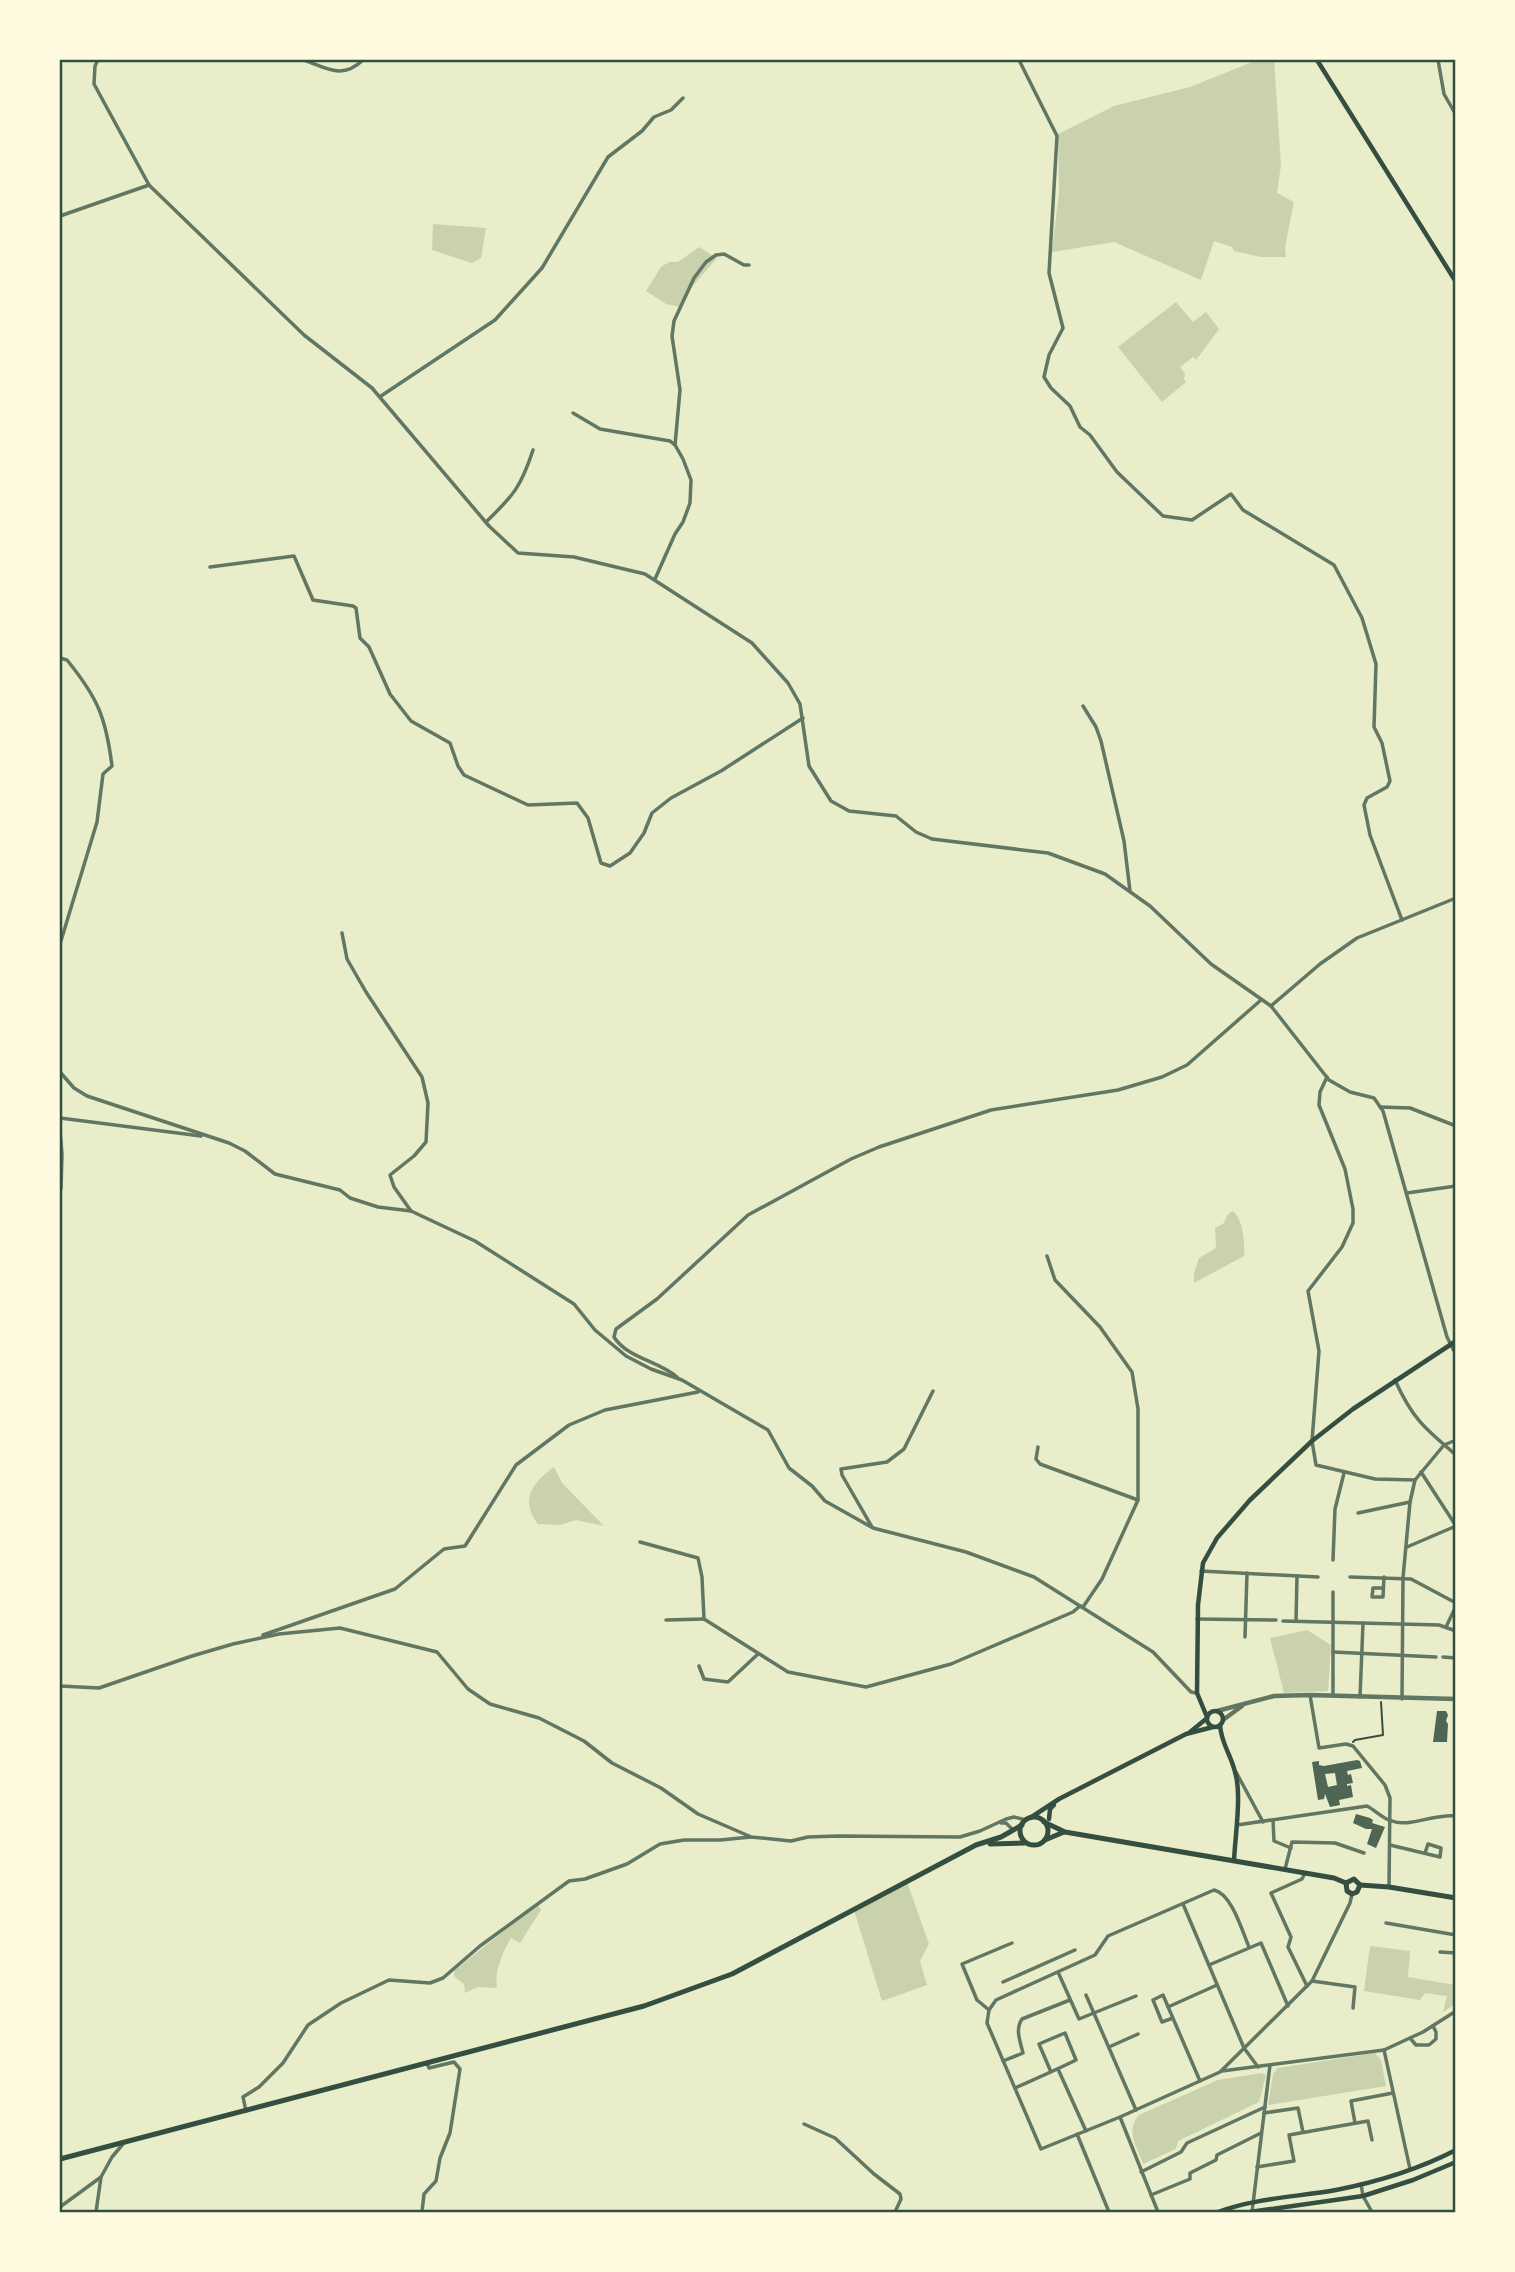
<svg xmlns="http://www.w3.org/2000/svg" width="1515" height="2272" viewBox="0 0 1515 2272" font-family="Lora,serif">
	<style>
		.green { fill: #cad2ad }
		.building { fill: #4f6655; fill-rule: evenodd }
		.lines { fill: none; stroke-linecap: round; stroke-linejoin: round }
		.path { stroke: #344e41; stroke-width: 2 }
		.minor { stroke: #617663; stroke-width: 3.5 }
		.tertiary { stroke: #617663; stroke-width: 4.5 }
		.secondary { stroke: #344e41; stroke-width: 4.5 }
		.primary { stroke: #344e41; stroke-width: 5 }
		.neatline { fill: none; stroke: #344e41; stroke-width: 2.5 }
	</style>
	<rect width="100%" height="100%" fill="#e9edc9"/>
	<g class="green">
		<path d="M1257,60h17l7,105 -4,28 17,9 -9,45 1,10h-25l-27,-6 -2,-4 -18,-6 -13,39 -87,-38 -62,10 7,-60 -1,-58 56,-28 76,-19z"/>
		<path d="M433,224l53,4 -5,30 -9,5 -40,-13z"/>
		<path d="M699,247l18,11 -27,31 -9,18 -15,-3 -20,-13 15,-24 8,-5h9z"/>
		<path d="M1176,302l17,20 13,-10 13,17 -23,31 -3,-3 -13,10 5,7 -1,5 2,3 -24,20 -44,-55z"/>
		<path d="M1233,1211c10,8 12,32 11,45l-50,27v-10l5,-15 17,-10 -1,-20 8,-4 5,-10z"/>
		<path d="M554,1467l8,16 42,43 -28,-6 -16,5 -22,-1c-19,-24 -5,-42 16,-57z"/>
		<path d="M1307,1630l24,15 -3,46 -44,2 -14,-55z"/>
		<path d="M907,1882l22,62 -9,17 7,24 -45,16 -28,-91z"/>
		<path d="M538,1904l3,6 -21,33 -9,-5c-9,16 -17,34 -14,50l-19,-1 -13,6 -1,-9 -10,-8 1,-6z"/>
		<path d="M1370,1946l40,5 -2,26 47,8v19l-12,8 4,-16 -22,-3 -5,7 -56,-9z"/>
		<path d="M1375,2053l6,7 5,26 -118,19 5,-31 5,-6z"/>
		<path d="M1262,2073l4,2 -7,27 -81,39 -2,8 -33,15c-6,-17 -18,-34 -4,-49l79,-35z"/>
	</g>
	<g class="building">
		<path d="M1437,1711h9l2,4 -2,6 2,3 -1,18h-14z"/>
		<path d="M1357,1760l3,1 2,7 -15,3 1,4 3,-1 2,9 -6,1v2l4,-1 2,12 -14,3 1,5 -10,2 -5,-13 -1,5 -6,1 -6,-38 7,-1v4l5,1zM1335,1773l2,12 -9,2 -3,-13z"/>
		<path d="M1356,1814l14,4 3,2 -1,3 13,4 -9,21 -9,-4 5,-15h-6l-13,-6z"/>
	</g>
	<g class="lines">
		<path class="path" d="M1353,1742l2,-2 28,-5 -2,-33"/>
		<g class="minor">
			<path d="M98,60l-3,6 -1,18 55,101 155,150 68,53 117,138 29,27 56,4 71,17 107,69 36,40 12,21 9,62 22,35 18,10 47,5 20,16 16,7 116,14 57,21 45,32 61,58 60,42 58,74 21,12 24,6 9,13 64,226 9,18"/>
			<path d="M304,60c23,8 38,20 59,0"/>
			<path d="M1019,60l38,76 -8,137 14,55 -14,27 -5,22 7,11 19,18 10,21 10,8 27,37 46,44 29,4 39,-26 12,16 91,55 28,53 14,46 -2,63 8,16 8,38 -3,6 -20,11 -3,7 6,30 32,85"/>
			<path d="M1438,60l6,34 12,21"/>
			<path d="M60,216l89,-31"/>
			<path d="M381,396l114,-76 47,-52 66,-111 34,-26 12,-14 17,-7 12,-12"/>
			<path d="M573,413l27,16 70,12 5,4"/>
			<path d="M486,522c27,-26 35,-35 47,-72"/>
			<path d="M210,567l84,-11 19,44 40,6 3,2 4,30 9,9 21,47 21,27 39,22 8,23 6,9 64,30 49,-2 11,15 13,45 9,3 20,-13 14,-20 8,-20 19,-15 50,-27 82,-53"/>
			<path d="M655,579l20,-45 8,-12 7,-19 1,-23 -8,-21 -8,-14 5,-55 -8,-54 2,-15 20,-43 12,-16 10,-7 8,-1 20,11h5"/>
			<path d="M60,658l7,2c31,38 39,58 45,106l-9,8 -6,48 -37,122"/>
			<path d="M1083,706l13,21 5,14 23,100 6,50"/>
			<path d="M342,933l5,26 19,33 56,85 6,26 -2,39 -12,14 -24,19 4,12 17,24"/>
			<path d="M1271,1006l49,-42 37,-26 99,-40"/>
			<path d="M60,1072l14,16 13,8 142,47 16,8 30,23 65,16 10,8 28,9 33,4 64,30 99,63 21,26 31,26 25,13 31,11 86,50 21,38 23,18 13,15 48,27 93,24 68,25 119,75 38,40 5,1"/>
			<path d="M1327,1077l-7,15 -1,13 26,64 8,40v14l-11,24 -34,44 11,60 -7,90 4,24 59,14 40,1"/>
			<path d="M1380,1107l30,1 46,18"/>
			<path d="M60,1118l141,18"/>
			<path d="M60,1131l2,23 -1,35"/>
			<path d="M1407,1193l49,-7"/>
			<path d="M677,1377c-18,-16 -50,-19 -63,-40l2,-8 41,-30 91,-84 103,-56 28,-12 112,-37 127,-20 44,-13 25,-12 74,-65"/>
			<path d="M1395,1380c17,38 29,48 61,75"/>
			<path d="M1038,1447l-2,12 4,5 98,36"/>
			<path d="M1421,1472l35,54"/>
			<path d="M1358,1513l52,-11"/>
			<path d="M872,1527l-30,-52 -1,-6 46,-7 17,-13 29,-58"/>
			<path d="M640,1542l58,16 4,19 2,42 84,53 78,15 85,-23 122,-52 7,-6 3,1 19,-28 36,-79v-91l-6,-37 -32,-45 -45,-47 -8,-24"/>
			<path d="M1407,1547l49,-21"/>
			<path d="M1333,1560l2,-51 9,-36"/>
			<path d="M1201,1571l117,6"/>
			<path d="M1350,1577l61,2 45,24"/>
			<path d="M1383,1588h-10l-1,9h11l1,-20"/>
			<path d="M1197,1619l79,1"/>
			<path d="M666,1620l38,-1"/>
			<path d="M1283,1621l156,4 17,6"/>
			<path d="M1296,1621l1,-45"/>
			<path d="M1446,1627l10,-21"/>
			<path d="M263,1635l132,-46 49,-40 21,-3 51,-81 53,-40 36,-15 93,-18"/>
			<path d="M1245,1637l2,-64"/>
			<path d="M1333,1652l103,5"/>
			<path d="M1443,1657l13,1"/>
			<path d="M699,1666l5,13 24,3 30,-28"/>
			<path d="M60,1686l39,2 93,-32 41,-12 46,-10 61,-6 97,24 31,37 22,15 49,14 45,23 28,22 49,25 37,26 51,22"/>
			<path d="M1310,1695l9,53 27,-4 7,2 32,39 5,13 -1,89"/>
			<path d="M1333,1696v-104"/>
			<path d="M1360,1697l3,-74"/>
			<path d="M1402,1699l1,-121 7,-76 5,-22 29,-35 12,-5"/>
			<path d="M1236,1772l27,50"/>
			<path d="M1273,1820l1,21 17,7"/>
			<path d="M1001,1823h5l7,7"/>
			<path d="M1237,1825l130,-19c8,4 16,13 25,15 16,7 44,-8 64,-5"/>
			<path d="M1390,1845l50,12 1,-9 -13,-4 -3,9"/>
			<path d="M1285,1869l7,-27 43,1 29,10"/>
			<path d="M1305,1873l-3,6 -31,14 20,44 -3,10 19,39"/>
			<path d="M1183,1904l61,144 14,19"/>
			<path d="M1386,1923l70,12"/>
			<path d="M1249,1947c-7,-16 -17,-53 -35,-57l-106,46 -13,19 -99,45 -7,10 -2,13 54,126 79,-32 100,-45 92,-91 38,-78 2,-9"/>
			<path d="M1440,1952l16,1"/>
			<path d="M1209,1965l52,-22 27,63"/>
			<path d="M1058,1972l21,47 57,-23"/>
			<path d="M1312,1981l43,6 -2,21"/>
			<path d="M1003,1982l72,-32"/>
			<path d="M1086,1995l50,115"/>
			<path d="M1168,2007l49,-22"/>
			<path d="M989,2010l-12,-10 -15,-36 50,-21"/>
			<path d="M1173,2018l-11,4 -9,-22 10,-5 37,86"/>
			<path d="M1410,2038l6,7h13l7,-6v-7l-3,-6"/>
			<path d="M1109,2047l29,-13"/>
			<path d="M1384,2050l26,119"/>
			<path d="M1003,2061l20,-8c-3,-12 -8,-24 -1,-34l48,-19"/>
			<path d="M1058,2069l28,62"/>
			<path d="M1222,2071l162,-21 39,-18 33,-21"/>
			<path d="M1015,2088c20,-9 41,-18 61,-28l-11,-27 -26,11 12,28"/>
			<path d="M246,2111l-3,-14 16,-10 24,-24 25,-38 33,-22 48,-23 41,3 13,-5 37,-32 89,-65 16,-2 42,-15 33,-20 24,-4h36l31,-3 40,4 17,-4 30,-1 122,1 20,-6 26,-12 8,-2 12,3"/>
			<path d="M1264,2113l34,-5 5,24"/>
			<path d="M1120,2117l38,95"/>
			<path d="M1355,2123l-4,-22 42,-8"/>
			<path d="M804,2124l31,14 39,36 26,20 1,5 -6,13"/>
			<path d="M1077,2134l32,78"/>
			<path d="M1257,2167l37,-6 -5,-26 79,-14 4,19"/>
			<path d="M1141,2172l40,-20 6,-9 78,-36"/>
			<path d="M1361,2184l2,12 9,16"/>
			<path d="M1151,2195l39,-16v-6l26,-13 1,-5 44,-22"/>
			<path d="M60,2207l41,-30 11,-20 11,-13"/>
			<path d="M96,2212l5,-35"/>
			<path d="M422,2212l2,-18 12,-13 4,-23 10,-25 10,-64 -6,-7 -25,6 -2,-5"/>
			<path d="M1252,2212l18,-147"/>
		</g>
		<g class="tertiary">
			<path d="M1217,1711l57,-15 36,-1 146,4"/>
			<path d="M1223,1720l19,-14"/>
		</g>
		<g class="secondary">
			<path d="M1317,60l139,222"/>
			<circle cx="1215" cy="1719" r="8"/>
			<path d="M1207,1717l-10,-24 1,-88 5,-42 14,-25 33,-38 62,-59 41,-32 103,-68"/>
			<path d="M1220,1725c1,18 11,30 15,47 7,22 0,65 -1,89"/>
			<path d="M1190,1732l16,-13"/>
			<path d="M1030,1818l29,-19 127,-65 27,-7"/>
			<path d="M1049,1819l1,-10 4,-4"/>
			<path d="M1218,2212c38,-14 78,-15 118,-22 41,-8 83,-21 120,-40"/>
			<path d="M1250,2212l113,-16 50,-16 43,-18"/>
		</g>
		<g class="primary">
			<circle cx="1034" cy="1831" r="14"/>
			<path d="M1044,1822l21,10 269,46 12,5"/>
			<path d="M1045,1840l19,-8"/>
			<path d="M990,1844l35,-1"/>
			<path d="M1346,1883l1,8 5,3 5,-2 3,-7"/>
			<path d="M1346,1883l8,-4 6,6"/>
			<path d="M1360,1885l29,2 67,11"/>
			<path d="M60,2159l584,-153 88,-32 244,-129 25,-8 21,-12"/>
		</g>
	</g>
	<rect width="1515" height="2272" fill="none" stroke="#fefae0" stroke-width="122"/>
	<rect x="61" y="61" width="1393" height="2150" class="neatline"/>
</svg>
